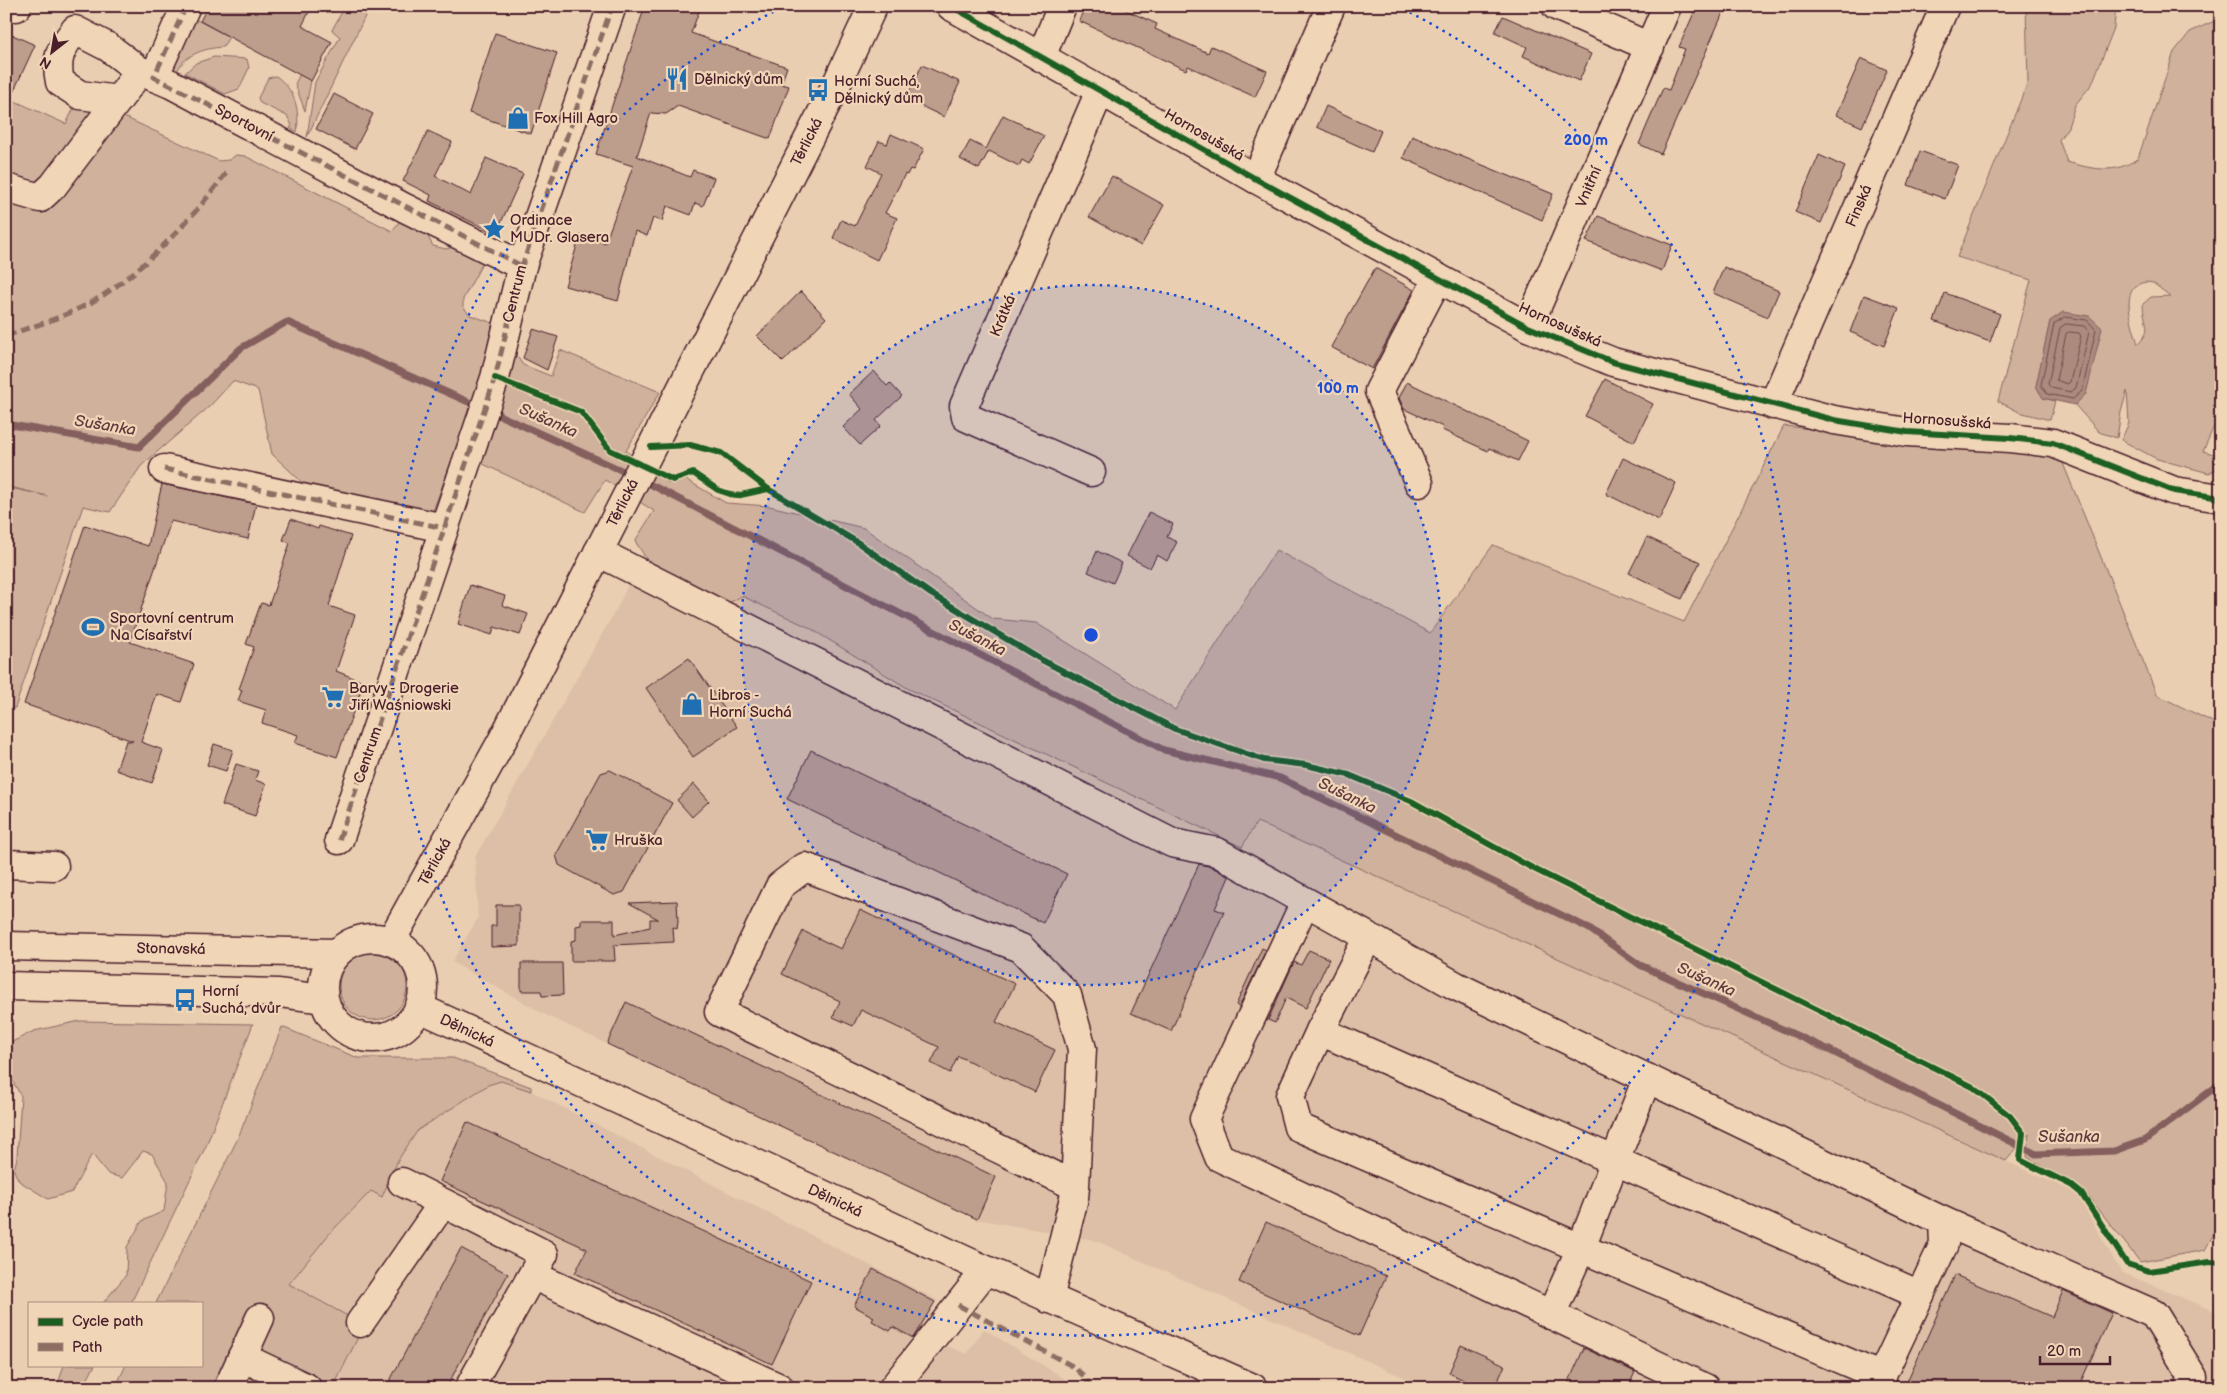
<svg xmlns="http://www.w3.org/2000/svg" width="2227" height="1394" viewBox="0 0 2227 1394" font-family="'Balsamiq Sans',sans-serif">
	<style>
		.built { fill: #dcbfa6 }
		.green { fill: #cfb19c; stroke: #8c6864; fill-rule: evenodd }
		.water { fill: #ac8a7e; stroke: #855f5d }
		.lines { fill: none; stroke-linecap: round; stroke-linejoin: round }
		.shore { stroke: #714a4c; stroke-width: 1 }
		.stream { stroke: #855f5d; stroke-width: 7 }
		.building { fill: #bd9d8c; stroke: #4a1f2b }
		.minor-casing { stroke: #4a1f2b; stroke-width: 31 }
		.major-casing { stroke: #4a1f2b; stroke-width: 31 }
		.minor { stroke: #f0d5b7; stroke-width: 28 }
		.major { stroke: #f0d5b7; stroke-width: 28 }
		.quiet { stroke: #8d6e63; stroke-width: 5; stroke-dasharray: 10 5; stroke-linecap: butt }
		.cycleway-casing { stroke: #f0d5b7; stroke-width: 9 }
		.cycleway { stroke: #1b5e20; stroke-width: 6 }
		.ring { fill: none; stroke: #1d4ed8; stroke-width: 2.5; stroke-dasharray: 2.5 5 }
		.labels { text-anchor: middle; dominant-baseline: central; stroke-width: 4.5; stroke-linejoin: round; paint-order: stroke }
		.poi-label { font-size: 15px; fill: #4a1f2b; stroke: #f0d5b7; text-anchor: start }
		.street-label { font-size: 15px; fill: #4a1f2b; stroke: #f0d5b7 }
		.water-label { font-size: 16px; font-style: italic; fill: #623a40; stroke: #f0d5b7 }
		.centre { fill: #1d4ed8; stroke: #f0d5b7; stroke-width: 2.5 }
		.ring-label { font-size: 15px; text-anchor: middle; font-weight: bold; fill: #1d4ed8; stroke: #f0d5b7; stroke-width: 4.5; stroke-linejoin: round; paint-order: stroke }
	</style>
	<rect width="100%" height="100%" fill="#e9ceb1"/>
	<filter id="ink" filterUnits="userSpaceOnUse"><feTurbulence type="fractalNoise" baseFrequency=".02" numOctaves="2"/><feDisplacementMap in="SourceGraphic" scale="10" xChannelSelector="R" yChannelSelector="G"/><feConvolveMatrix kernelMatrix="1 2 1 2 8 2 1 2 1" color-interpolation-filters="sRGB"/></filter>
	<g filter="url(#ink)">
		<g class="built">
			<path d="M659,520l569,288 848,385 45,79 100,42v74h-793l-334,-148 -117,-21 -429,-203 -96,-54 26,-44 -3,-61 142,-249z"/>
			<path d="M501,1081l30,10 406,209 -10,19 23,16 -6,10 23,9 17,-25 84,52 1,7h-736l31,-63 -75,-40 40,-51 42,-43 12,5 15,-36 20,-30 70,-45z"/>
		</g>
		<g class="green">
			<path d="M345,6h25l-63,131 8,-55 25,-45 -8,-7z"/>
			<path d="M2026,6h90l-2,22 -22,56 -17,21 -7,22 -9,13 8,22c25,7 49,13 71,-4l36,-106 16,-20 22,-10h9v389l-18,40 18,5c0,10 -2,13 -12,17l-52,-14 -36,-19 8,-17 -2,-32 -6,21 -4,26 -18,-6 -24,-27 11,-11 -36,-73 -14,65 7,12 12,3 -5,19 -31,-8 -21,-11 33,-121 -74,-23 71,-175zM2146,282l7,1 17,13 -19,1 -8,7c0,18 11,25 -5,40 -5,-18 -21,-58 8,-62z"/>
			<path d="M193,18l36,19 -6,10c-18,1 -42,8 -47,28l-4,-5z"/>
			<path d="M214,57l33,2 2,9 -10,21 -14,5 -40,-21 11,-10z"/>
			<path d="M300,74l11,7 -6,30 -10,-27z"/>
			<path d="M276,76c19,14 24,33 21,56l-7,-4 2,-3 -5,-9 -27,-13 -2,-5 10,-20z"/>
			<path d="M6,97l60,27 8,-16 12,-3 36,11 97,45 10,-1 7,-5 9,1 147,75 8,-10 27,14 6,11 13,3 7,-2 30,15 -20,37v8l7,8 23,8 30,42 28,11 9,-26 100,42 -34,59 42,32 17,-4 41,24 43,3 95,22 129,91 43,4 139,87 101,-160 154,83 63,-88 191,77 100,-196 276,30 97,239 64,31v494l-16,30 -65,12 -55,-70 -58,-35 2,-23 -23,27 -749,-339 -15,25 -333,-158 -101,-62 -66,-31 -36,19 -53,-46 -18,-28 19,-30 -49,-31 -20,32 -104,-49 11,-41 -22,-10 -39,104 -126,-31 -33,-31 -14,-64 -25,-9 -23,25 -69,60 -31,46 -27,-6 -68,202h-9v-221l41,9 -41,-10z"/>
			<circle cx="373" cy="986" r="34"/>
			<path d="M80,1021l173,3 -47,122 -75,157h-28l23,-28 1,-28 15,-26 22,-10 4,-29 -16,-28 -9,-3 -21,27 -14,-4 -16,-20 -20,38 -24,7 -29,-18 -5,-10 3,-14 4,-61 -10,-18 -5,3v-36l28,-14z"/>
			<path d="M282,1027l76,31h95l78,29v4l-30,-10 -13,4 -70,45 -20,30 -16,37 -11,-6 -42,43 -40,50 75,41 -31,63h-218l11,-23h75v-62h-45l82,-165z"/>
			<path d="M64,1365h31l-12,23h-43l18,-4z"/>
		</g>
		<path class="water" d="M2063,312l26,4 13,12 -16,66 -11,11 -32,-7 -7,-12 14,-65z"/>
		<g class="lines">
			<g class="shore">
				<path d="M2065,317l22,3 9,10 -14,61 -9,8 -26,-5 -6,-9 13,-61z"/>
				<path d="M2066,324l18,2 5,6 -13,56 -5,4 -20,-4 -3,-4 12,-56z"/>
				<path d="M2069,332l10,1 2,3 -11,46 -3,2 -11,-4 10,-46z"/>
			</g>
			<g class="stream">
				<path d="M490,411l142,64"/>
				<path d="M6,424l133,23 102,-99 46,-26 193,85"/>
				<path d="M642,480l522,270 116,28 308,150 52,37 187,84 209,105 78,-3 31,-11 76,-57"/>
			</g>
		</g>
		<g class="building">
			<path d="M208,6h104l-10,20 30,16 -21,39 -111,-60z"/>
			<path d="M645,6h56l-10,27 96,34 -6,17 8,2 -19,53 -92,-33 -12,8 -15,-1 -14,43 53,21 3,-7 21,8 -11,28 -8,-3 -4,12 -24,-9 -5,15 -9,-3 -6,18 -12,-5 -17,70 -53,-15 15,-51 25,8 28,-77 -37,-12z"/>
			<path d="M1085,6h32l40,18 -2,5 53,24 3,-7 56,25 -12,26 -67,-31 -2,4 -107,-49z"/>
			<path d="M1697,6h29l-65,148 -22,-10 24,-56 6,2 16,-41 -6,-2z"/>
			<path d="M1503,16l88,38 -12,27 -56,-25 4,-9 -32,-15z"/>
			<path d="M6,32l29,13 -29,63z"/>
			<path d="M495,33l62,20 -26,81 -62,-21z"/>
			<path d="M1861,58l26,12 -25,57 -26,-12z"/>
			<path d="M922,65l38,17 -16,35 -38,-18z"/>
			<path d="M334,94l39,20 -18,35 -39,-20z"/>
			<path d="M1326,106l55,25 -9,21 -55,-25z"/>
			<path d="M1003,115l41,21 -15,28 -7,-4 -3,6 -30,-15 -10,18 -19,-10 10,-18 16,8z"/>
			<path d="M428,131l24,11 -17,34 36,19 15,-37 37,16 -24,53 -9,4 -61,-30 2,-6 -28,-14z"/>
			<path d="M891,134l33,15 -11,21 -3,-1 -3,6 -2,-1 -20,39 12,5 -20,42 -44,-22 8,-18 14,6 26,-53 -14,-7 12,-25 8,3z"/>
			<path d="M1412,136l141,58 -11,26 -139,-62z"/>
			<path d="M1920,151l38,14 -13,34 -37,-14z"/>
			<path d="M1819,155l26,12 -24,56 -26,-11z"/>
			<path d="M1112,176l52,29 -23,41 -52,-29z"/>
			<path d="M1598,216l74,29 -10,26 -76,-30z"/>
			<path d="M1724,267l55,24 -11,26 -55,-24z"/>
			<path d="M1375,268l39,22 -42,79 -41,-22z"/>
			<path d="M801,291l25,27 -43,44 -26,-26z"/>
			<path d="M1945,293l55,21 -10,28 -56,-21z"/>
			<path d="M1864,295l35,13 -15,38 -34,-14z"/>
			<path d="M533,329l25,8 -11,33 -24,-12z"/>
			<path d="M874,371l13,15 3,-3 12,13 -26,24 5,6 -21,19 -17,-18 19,-18 -13,-15z"/>
			<path d="M1605,379l48,25 -19,38 -49,-26z"/>
			<path d="M1407,382l121,59 -10,20 -29,-13 -1,3 -46,-21 1,-3 -39,-18 -5,-11z"/>
			<path d="M1623,458l53,25 -17,37 -53,-26z"/>
			<path d="M162,484l94,20 -8,35 -77,-18 -41,121 64,22 -13,38 -24,-8 -16,48 22,8 -11,33 -36,-13 10,-29h7l-109,-37 61,-179 63,21z"/>
			<path d="M1149,512l24,12 -6,13 10,5 -10,19 -10,-6 -7,13 -23,-12z"/>
			<path d="M291,519l27,10 1,-3 32,10 -22,70 26,9 -19,56 28,11 -27,75 -42,-14 3,-8 -36,-12 4,-13 -28,-9 4,-11 -3,-1 15,-42 -8,-3 15,-41 8,2 21,-62 -7,-3z"/>
			<path d="M1647,537l53,25 -18,37 -53,-26z"/>
			<path d="M1097,551l25,12 -9,20 -25,-11z"/>
			<path d="M470,585l35,11 -3,9 26,9 -8,21 -26,-8 -2,8 -34,-11z"/>
			<path d="M689,658l48,69 -44,30 -47,-69z"/>
			<path d="M214,744l19,6 -7,21 -19,-6z"/>
			<path d="M811,750l256,124 -24,49 -256,-124z"/>
			<path d="M236,764l22,7 -3,9 11,4 -11,32 -33,-11z"/>
			<path d="M610,770l62,33 -48,89 -10,3 -55,-30 -3,-10 45,-82z"/>
			<path d="M694,784l15,17 -17,16 -15,-17z"/>
			<path d="M1199,864l13,3 17,10 -14,32 9,3 -53,119 -40,-18z"/>
			<path d="M677,901l1,21 -1,7 -4,-2 1,15 -60,3 1,16h-44v-20l5,-1v-14l5,-1v-5h33v15l36,-8v-8h8l-29,-16z"/>
			<path d="M496,905h23v41l-28,1v-21h5z"/>
			<path d="M860,910l155,74 -19,38 59,28 -20,42 -77,-36 -8,17 -19,-10 8,-16 -78,-37 -8,16 -20,-9 7,-16 -58,-27 21,-43 38,18z"/>
			<path d="M1262,948l4,2 -27,57 -3,-2z"/>
			<path d="M1309,950l20,9 -23,49 -20,-10 -11,25 -7,-3 26,-58 7,3z"/>
			<path d="M521,963h41l1,32 -21,1 -1,-5h-20z"/>
			<path d="M626,1002l370,175 -19,42 -370,-175z"/>
			<path d="M467,1122l344,159 -39,83 -197,-91 12,-24 -147,-68z"/>
			<path d="M1266,1222l120,54 -27,60 -120,-54z"/>
			<path d="M461,1248l47,26 -62,114h-60z"/>
			<path d="M873,1269l62,33 -22,36 -20,-11 -3,4 -18,-10 2,-4 -20,-11z"/>
			<path d="M1955,1275l97,42 11,-26 49,22 -34,75h-174z"/>
			<path d="M1461,1345l44,20 -10,23h-14l-32,-15z"/>
			<path d="M1584,1348l51,24 -7,16h-62z"/>
		</g>
		<g class="lines">
			<defs>
				<g id="minor">
					<path d="M951,6l305,173 272,148 85,35 221,58 73,12 103,6 43,5 121,48 47,7"/>
					<path d="M1556,6l94,41"/>
					<path d="M16,7l1,-1"/>
					<path d="M1041,57l21,-51"/>
					<path d="M154,77l32,-71"/>
					<path d="M118,100l-38,-5 -20,-13c-5,-23 0,-33 15,-52l33,17 32,24"/>
					<path d="M1256,179l75,-173"/>
					<path d="M6,188l34,10 13,-12 87,-115 31,13 234,124 117,58"/>
					<path d="M1528,327l139,-321"/>
					<path d="M1773,405l172,-399"/>
					<path d="M164,469l280,59"/>
					<path d="M1091,472l-125,-55 -2,-11 136,-315"/>
					<path d="M1419,483l-40,-92 59,-113"/>
					<path d="M598,552l574,291 45,9 239,134 487,235 1,23 -68,144"/>
					<path d="M339,840l156,-462 27,-112 90,-260"/>
					<path d="M6,864l48,2"/>
					<path d="M1305,902l-101,217 15,38 486,231"/>
					<path d="M1320,1031l48,-94"/>
					<path d="M402,1182l142,72 -75,134"/>
					<path d="M1943,1221l211,93 39,63 -4,11"/>
					<path d="M534,1276l246,112"/>
					<path d="M1049,1299l25,-101 1,-12 7,-137 -15,-54 -46,-47 -216,-81 -25,19 -61,126 356,174"/>
					<path d="M1551,1315l30,-67 66,-170"/>
					<path d="M360,1323l83,-120"/>
					<path d="M242,1357l65,31"/>
					<path d="M1882,1377l-584,-250 -8,-31 30,-65 600,264"/>
					<path d="M228,1388l32,-70"/>
					<path d="M893,1388l93,-118"/>
				</g>
				<g id="major">
					<circle cx="373" cy="988" r="50"/>
					<path d="M391,941l111,-200 335,-658 36,-77"/>
					<path d="M6,946l331,7"/>
					<path d="M6,986l273,7 44,6"/>
					<path d="M420,1008l566,262 267,118"/>
				</g>
			</defs>
			<use href="#minor" class="minor-casing"/>
			<use href="#major" class="major-casing"/>
			<use href="#minor" class="minor"/>
			<use href="#major" class="major"/>
			<g class="quiet">
				<path d="M186,6l-32,71 368,189"/>
				<path d="M6,336c24,-9 49,-16 72,-27 52,-23 115,-90 148,-136"/>
				<path d="M164,469l280,59"/>
				<path d="M339,840l156,-462 27,-112 90,-260"/>
				<path d="M958,1305l116,62 13,12 2,9"/>
			</g>
			<defs>
				<g id="cycleway">
					<path d="M951,6l305,173 272,148 85,35 221,58 73,12 103,6 43,5 121,48 47,7"/>
					<path d="M495,378l86,34 29,38 63,30 20,-7 25,17 18,6 32,-7"/>
					<path d="M651,447l39,-2 31,8 47,36 89,53 74,52 109,65 135,70 89,31 42,5 43,10 62,26 123,68 439,218 37,29 13,17 -3,27 51,25 10,8 46,71 22,7 61,-9 11,1"/>
				</g>
			</defs>
			<use href="#cycleway" class="cycleway-casing"/>
			<use href="#cycleway" class="cycleway"/>
		</g>
	</g>
	<circle cx="1091" cy="635" r="350" fill="#1d4ed8" fill-opacity=".12"/>
	<g class="ring">
		<circle cx="1091" cy="635" r="350"/>
		<path d="M1403 9A700 700 0 1 1 779 9"/>
	</g>
	<defs>
		<symbol id="restaurant-bare" viewBox="-9 -9 18 18"><path d="M-5-6h1v4h1v-4h1v4h1v-4h1v5L-1.5 .5V6h-2V.5L-5-1ZM5-6V6H3V1.5H1.5Q1.5-4 5-6Z" fill="#1f6fb2" stroke="#f0d5b7" stroke-width="2.5" paint-order="stroke"/></symbol>
		<symbol id="bus-bare" viewBox="-9 -9 18 18"><path d="M-5-6H5V4H4V6H2V4H-2V6H-4V4H-5ZM-3.5-4V0h7V-4ZM-3.5 1.2v1.5H-2V1.2ZM2 1.2v1.5H3.5V1.2Z" fill="#1f6fb2" stroke="#f0d5b7" stroke-width="2.5" paint-order="stroke"/></symbol>
		<symbol id="shop-bare" viewBox="-9 -9 18 18"><path d="M-5-2.5h2.3a2.7 3.5 0 0 1 5.4 0H5L5.5 6h-11ZM-1.5-2.5h3a1.5 2.3 0 0 0-3 0Z" fill="#1f6fb2" stroke="#f0d5b7" stroke-width="2.5" paint-order="stroke"/></symbol>
		<symbol id="sight-bare" viewBox="-9 -9 18 18"><path d="M0-6L1.8-2.2L6-1.7L2.9 1.2L3.7 5.4L0 3.3L-3.7 5.4L-2.9 1.2L-6-1.7L-1.8-2.2Z" fill="#1f6fb2" stroke="#f0d5b7" stroke-width="2.5" paint-order="stroke"/></symbol>
		<symbol id="stadium-bare" viewBox="-9 -9 18 18"><path d="M0-5a6.5 5 0 1 0 0 10a6.5 5 0 1 0 0-10ZM-3.5-1.8h7v3.6h-7Z" fill="#1f6fb2" stroke="#f0d5b7" stroke-width="2.5" paint-order="stroke"/></symbol>
		<symbol id="supermarket-bare" viewBox="-9 -9 18 18"><path d="M-6-5.5h2.5l.6 2H6L4.5 2H-2.5L-4.4-4H-6ZM-1.5 3.2a1.3 1.3 0 1 0 .1 0ZM3 3.2a1.3 1.3 0 1 0 .1 0Z" fill="#1f6fb2" stroke="#f0d5b7" stroke-width="2.5" paint-order="stroke"/></symbol>
	</defs>
	<g fill-rule="evenodd">
		<use href="#restaurant-bare" x="661" y="63" width="32" height="32"/>
		<use href="#bus-bare" x="802" y="74" width="32" height="32"/>
		<use href="#shop-bare" x="502" y="102" width="32" height="32"/>
		<use href="#sight-bare" x="478" y="213" width="32" height="32"/>
		<use href="#stadium-bare" x="77" y="611" width="32" height="32"/>
		<use href="#supermarket-bare" x="317" y="681" width="32" height="32"/>
		<use href="#shop-bare" x="676" y="688" width="32" height="32"/>
		<use href="#supermarket-bare" x="581" y="824" width="32" height="32"/>
		<use href="#bus-bare" x="169" y="984" width="32" height="32"/>
	</g>
	<g class="labels">
		<g class="poi-label">
			<text x="694" y="79">Dělnický dům</text>
			<text x="834" y="81">Horní Suchá,<tspan x="834" dy="17">Dělnický dům</tspan></text>
			<text x="534" y="118">Fox Hill Agro</text>
			<text x="510" y="220">Ordinace<tspan x="510" dy="17">MUDr. Glasera</tspan></text>
			<text x="110" y="618">Sportovní centrum<tspan x="110" dy="17">Na Císařství</tspan></text>
			<text x="349" y="688">Barvy - Drogerie<tspan x="349" dy="17">Jiří Waśniowski</tspan></text>
			<text x="709" y="695">Libros -<tspan x="709" dy="17">Horní Suchá</tspan></text>
			<text x="614" y="840">Hruška</text>
			<text x="202" y="991">Horní<tspan x="202" dy="17">Suchá, dvůr</tspan></text>
		</g>
		<g class="street-label">
			<text transform="translate(244 123) rotate(28)">Sportovní</text>
			<text transform="translate(1204 135) rotate(30)">Hornosušská</text>
			<text transform="translate(807 142) rotate(-63)">Těrlická</text>
			<text transform="translate(1589 187) rotate(-67)">Vnitřní</text>
			<text transform="translate(1859 206) rotate(-67)">Finská</text>
			<text transform="translate(515 294) rotate(-76)">Centrum</text>
			<text transform="translate(1003 316) rotate(-67)">Krátká</text>
			<text transform="translate(1560 325) rotate(24)">Hornosušská</text>
			<text transform="translate(1947 421) rotate(4)">Hornosušská</text>
			<text transform="translate(623 503) rotate(-63)">Těrlická</text>
			<text transform="translate(368 755) rotate(-71)">Centrum</text>
			<text transform="translate(435 862) rotate(-61)">Těrlická</text>
			<text transform="translate(171 949) rotate(1)">Stonavská</text>
			<text transform="translate(467 1031) rotate(25)">Dělnická</text>
			<text transform="translate(835 1201) rotate(25)">Dělnická</text>
		</g>
		<g class="water-label">
			<text transform="translate(548 421) rotate(24)">Sušanka</text>
			<text transform="translate(105 426) rotate(9)">Sušanka</text>
			<text transform="translate(977 638) rotate(27)">Sušanka</text>
			<text transform="translate(1347 796) rotate(26)">Sušanka</text>
			<text transform="translate(1706 980) rotate(24)">Sušanka</text>
			<text x="2069" y="1137">Sušanka</text>
		</g>
	</g>
	<circle cx="1091" cy="635" r="8" class="centre"/>
	<g class="ring-label">
		<text x="1586" y="145">200 m</text>
		<text x="1338" y="393">100 m</text>
	</g>
	<rect width="2227" height="1394" fill="none" stroke="#f0d5b7" stroke-width="25"/>
	<rect x="12" y="12" width="2202" height="1369" fill="none" stroke="#4a1f2b" stroke-width="2" filter="url(#ink)"/>
	<rect x="28" y="1302" width="175" height="65" fill="#f0d5b7" stroke="#ae8c7f"/>
	<rect x="38" y="1318" width="25" height="8" fill="#1b5e20" stroke="#ae8c7f"/>
	<text x="72" y="1326" font-size="15" fill="#4a1f2b">Cycle path</text>
	<rect x="38" y="1343" width="25" height="8" fill="#8d6e63" stroke="#ae8c7f"/>
	<text x="72" y="1352" font-size="15" fill="#4a1f2b">Path</text>
	<g transform="translate(52 52) rotate(211)" stroke="#f0d5b7" stroke-width="4" paint-order="stroke">
	<path d="M0-4L9 19L0 12L-9 19Z" fill="#4a1f2b"/>
	<text y="-8" font-size="14" font-weight="bold" text-anchor="middle" fill="#4a1f2b">N</text>
	</g>
	<path d="M2040 1356v8h70v-8" fill="none" stroke="#4a1f2b" stroke-width="2.5"/>
	<text x="2047" y="1356" font-size="15" fill="#4a1f2b" stroke="#f0d5b7" stroke-width="4" paint-order="stroke">20 m</text>
</svg>
